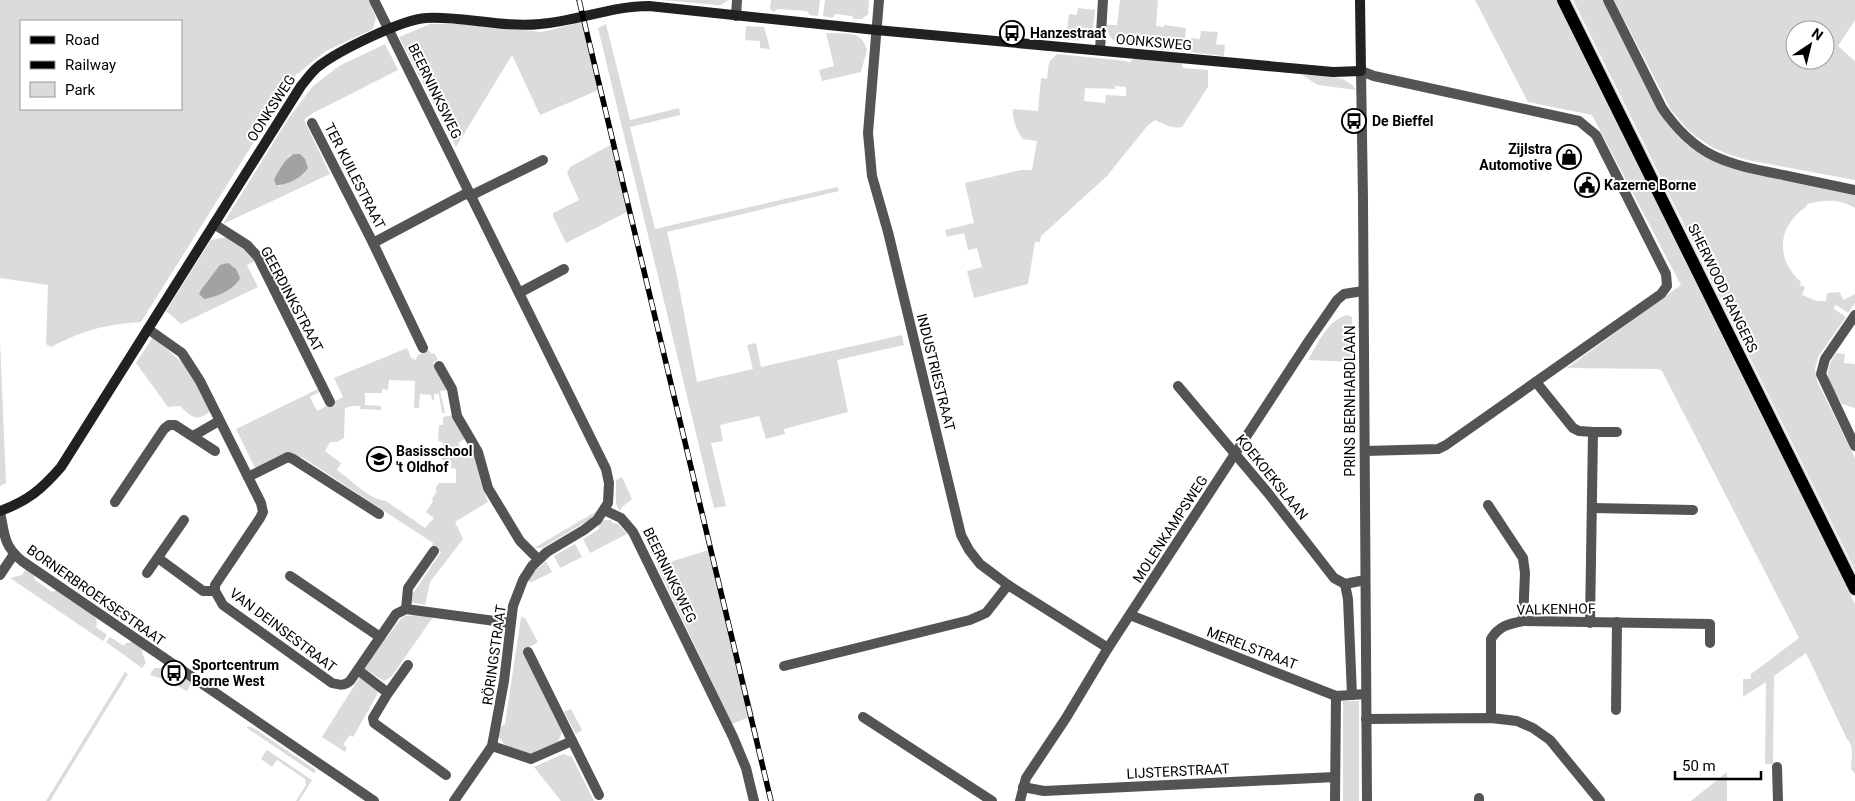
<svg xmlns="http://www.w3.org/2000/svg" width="1855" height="801" viewBox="0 0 1855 801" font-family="Roboto,sans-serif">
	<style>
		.green { fill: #dbdbdb; fill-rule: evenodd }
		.water { fill: #a2a2a2 }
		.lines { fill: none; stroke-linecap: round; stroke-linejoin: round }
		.primary-casing { stroke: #dbdbdb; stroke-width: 15 }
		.minor { stroke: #545454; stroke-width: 10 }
		.tertiary { stroke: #545454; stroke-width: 10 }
		.secondary { stroke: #212121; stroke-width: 10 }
		.primary { stroke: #000; stroke-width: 12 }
		.rail-casing { stroke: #000; stroke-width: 5.5 }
		.rail { stroke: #fff; stroke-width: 4; stroke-dasharray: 11; stroke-linecap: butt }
		.labels { text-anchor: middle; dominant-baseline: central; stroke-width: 4; stroke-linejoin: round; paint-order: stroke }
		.poi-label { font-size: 14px; font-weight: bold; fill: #000; stroke: #fff; text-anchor: start }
		.street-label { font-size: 14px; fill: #000; stroke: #fff }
	</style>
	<rect width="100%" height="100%" fill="#fff"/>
	<g class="green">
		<path d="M0,0h369l7,18 -3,11 -47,22 -30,24 -155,247c-35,2 -60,9 -90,25l-5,-3 2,-59 -48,-7zM21,21h160v88h-160z"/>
		<path d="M662,0h67l-8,5h-4z"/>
		<path d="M771,0h49l-2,16 -8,-1 -3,-4 -30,-2 -3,3 -4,-3z"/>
		<path d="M825,0h44l-1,14 -6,5h-8l-2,-3 -17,-2 -2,4 -10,-2z"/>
		<path d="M1120,0h38l-2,26 8,1v-2l22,3 -2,24 -62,-7c-11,-4 -14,-10 -15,-20h10z"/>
		<path d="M1475,0h82l47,99 251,505v170l-4,-5c0,-11 4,-22 -4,-30l-41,-86 -32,23 -1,87v1h-8l1,-82 -23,15v-18h8v-5l48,-36 -137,-267 -4,-2 -91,-1 114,-83 -89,-170 -64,-13z"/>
		<path d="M1573,0h31c11,22 22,44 32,66 25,52 38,83 97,102l122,26v14c-16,-10 -31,-8 -48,-4v2c-30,20 -32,53 -6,76l-1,3 5,2 -3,8 15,6h9l1,-8 13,-1 3,8 12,-6v9l-7,10 -12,-8 -3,3 13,9 -28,40 -3,12 2,12 38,77v112z"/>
		<path d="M1614,0h241v20l-17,26 17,15v119l-108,-20 -22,-7 -15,-7 -13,-9 -10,-8 -16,-19zM1795,30h30v30h-30z"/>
		<path d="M1078,8l17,2 -2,19 2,4c-10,12 -28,6 -42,5l1,-9 13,1 2,-16 8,1z"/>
		<path d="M586,21l15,68 -61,26 -28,-60 -56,92 -57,-110 31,-13h29l83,8z"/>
		<path d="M606,24l24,96 49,-12 1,7 -50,12 25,102 182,-42 2,4 -172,41 9,39 21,111 56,-13 -6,-24 9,-2 5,24 141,-32 2,10 -67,15 11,52 -64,17 1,5 -19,5 -7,-23 -39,9 3,16 -12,2 15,63 -12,2 -116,-480z"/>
		<path d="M1002,24l23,2v10l-26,-3z"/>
		<path d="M746,26l18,1 6,22 -10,-1v-7l-15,-1z"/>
		<path d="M1201,31l17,1 -2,12 9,1 -1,11 -35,-4 1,-14 10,1z"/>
		<path d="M826,33c17,1 36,-4 41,17l-6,22 -39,9 -3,-11 15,-4z"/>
		<path d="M385,44l13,26 -85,43 -9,7 26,54 -107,50 65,-105 25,-33 26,-20zM290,155l16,8 2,5 -4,6 -25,12 -5,-7z"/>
		<path d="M1057,54l69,7 3,2 5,-5 47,5 2,5 25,2v17l-26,40c-10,2 -18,-3 -27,-7l-7,5 -41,51 -66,60 -1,6h-5l-7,42 -54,14 -7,-27 15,-4 -5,-19 -9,2 -4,-17 -17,4 -2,-7 29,-7 -9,-40 56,-13h11l5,-29 -14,-2c-6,-8 -11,-19 -10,-30l25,2 3,-33 6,1 2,-17zM1115,86l11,1v9l-20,-1 -1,8 -21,-2 1,-13 30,1z"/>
		<path d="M1302,75c18,1 44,-2 54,15l-38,-5z"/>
		<path d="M614,143l15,68 -63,32 -13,-27v-3l26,-13 -12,-27 3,-6z"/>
		<path d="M227,237l24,16 4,8 -8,4 11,22 -77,37 -15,-13 45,-71z"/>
		<path d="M1347,315l5,2 2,45 -46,-2c10,-16 19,-40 39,-45z"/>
		<path d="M153,337l35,31 25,41c-15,13 -20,10 -33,-3l-12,1 -32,-44z"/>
		<path d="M0,340l6,143 -6,3z"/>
		<path d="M407,348l4,10 5,2 1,-4 12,-6 2,4 3,-1 4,6 -5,4 14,23 1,4 -8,1 5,22h-3l-3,-19h-5v6h-2l-1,-5 -11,-1 -1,14h-5l1,-27 -26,-1 -1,10 -6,-1v4h-17v12l16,1v4l-21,-1v-3h-9l-6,2 -1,30 -7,4h-7l-5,9 16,12 -4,7c13,9 33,30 49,31l39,27 9,-10 -8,-6 7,-11 -1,-2 5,-8 -2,-2 4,-6h17v-14l-5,-1v-7l-9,-1 1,-18 -5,-1 1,-16h4v-8l10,-2 12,24 -7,4 8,13 7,-4 7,28 8,22 -33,20 8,17 -33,43 -5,23 -15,-3v-9l4,-1 27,-40 -9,-6 1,-3 -131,-86 -47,11 -19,-39 82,-40 1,3 -9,5 7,14 26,-14 -9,-19z"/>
		<path d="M1836,353l9,1 -1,9 11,1v44l-13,-4c-12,-20 -21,-29 -6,-51z"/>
		<path d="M622,477l10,22 -10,8 -2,4 -4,-7v-24z"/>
		<path d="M597,511l-8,9 -47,28h-8z"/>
		<path d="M602,520h9l1,3 6,1 9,10 -37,19 -7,-14 16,-10v-6z"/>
		<path d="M575,544l7,13 -22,11 -6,-12z"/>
		<path d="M712,549l42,166 -22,9 -75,-158z"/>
		<path d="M546,561l6,11 -22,11 -2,-5 6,-10h5z"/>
		<path d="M26,569l8,6 1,5 17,12 5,-2 38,26 2,8 -1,3 11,8 -4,6 -93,-63 12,-3z"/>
		<path d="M418,615l15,2 -41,59 -8,5 -19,-12v-3l35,-46 5,-4z"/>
		<path d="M521,617l4,1 13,24 -15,9 39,81 -4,10 -26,12 -27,-9 -7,-9 2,-9 5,-3z"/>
		<path d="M110,637l14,9 2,-3 7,-1 10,7 -1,3 4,11 -4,5 -36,-26z"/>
		<path d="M168,666l2,1 -4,13 -16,-5 4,-7h11z"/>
		<path d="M176,671l16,11 -5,9 -18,-10 3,-8 2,1z"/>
		<path d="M125,672l3,2 -78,127h-4z"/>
		<path d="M361,675l16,13v7l-24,42 -3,-2 -7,9 4,4 -2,4 -23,-15z"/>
		<rect x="1343" y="701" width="16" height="100"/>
		<path d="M571,709l11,21 -6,4 -12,-22z"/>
		<path d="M248,726l7,3 61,41 -2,3 -67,-45z"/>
		<path d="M267,750l45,30 -13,21h-3l10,-16 -1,-6 -28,-19 -5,7 -11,-8z"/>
		<path d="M563,754l9,3 22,44h-33l-27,-34z"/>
		<path d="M1727,772v29h-36z"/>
	</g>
	<g class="water">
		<path d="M294,154h6l5,5 3,9c-5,9 -22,18 -32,17l-2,-6c5,-8 11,-21 20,-25z"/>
		<path d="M228,263l8,6 4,9c-6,12 -24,19 -36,21l-5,-5 2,-4 19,-25z"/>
	</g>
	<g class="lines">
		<defs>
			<path id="primary" d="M1563,0l292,589"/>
		</defs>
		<use href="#primary" class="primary-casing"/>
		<g class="minor">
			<path d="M374,0l232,469 3,14 -1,20 -11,17 -13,10 -37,22 -15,14 -9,14 -10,26 -9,75 -12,65 -38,55"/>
			<path d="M879,0l-11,133 4,43 16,56 73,303 8,15 11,14 28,21 100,63"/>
			<path d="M736,16l1,-16"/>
			<path d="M1100,50l3,-50"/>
			<path d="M1361,71l13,5 205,45 17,14 70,139 1,12 -6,8 -215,151 -8,4 -73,2"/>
			<path d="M312,123l61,120 50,105"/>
			<path d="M470,196l73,-36"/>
			<path d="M214,224l33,21 11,12 72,145"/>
			<path d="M373,243l96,-51"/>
			<path d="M519,293l45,-24"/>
			<path d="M1855,315l-30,44 -4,15 34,72"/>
			<path d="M148,329l34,24 18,28 61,122 2,9 -3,6 -45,67v6l8,14 109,78c8,2 12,3 18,-2l46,-67 10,-5 104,14"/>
			<path d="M439,366l13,23 5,27 21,36 10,36 32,53 18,18"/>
			<path d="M1536,382l37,46 6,3 14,1"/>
			<path d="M1178,386l90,107 66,85 11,6 3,15 4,96"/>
			<path d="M193,436l26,-15"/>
			<path d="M248,477l40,-20 5,2 86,55"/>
			<path d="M115,502l49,-73 5,-4h6l40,26"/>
			<path d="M1488,505l35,53 2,15 -2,48"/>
			<path d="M1592,508l101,2"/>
			<path d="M604,510l17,8 12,14 100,205 13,31 8,33"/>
			<path d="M0,512c5,23 3,33 22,49l352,240"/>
			<path d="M158,558l45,33h12"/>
			<path d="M147,573l37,-53"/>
			<path d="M0,575l14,-21"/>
			<path d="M290,576l90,61"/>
			<path d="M1345,584l20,-4"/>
			<path d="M406,609l2,-21 26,-37"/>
			<path d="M1130,615l206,81 30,-2"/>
			<path d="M1590,623l3,-191h24"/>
			<path d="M528,652l71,143"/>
			<path d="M408,665l-20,28 -15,25 1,5 72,52"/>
			<path d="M784,666l186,-46 16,-7 22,-28"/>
			<path d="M358,670l30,23"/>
			<path d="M1616,710l1,-88"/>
			<path d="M863,717l129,84"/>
			<path d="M1491,718v-79c8,-13 17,-15 32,-18l187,3v19"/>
			<path d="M1366,719l125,-1 26,3 16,7 17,12 50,61"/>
			<path d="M492,746l39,13 41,-18"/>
			<path d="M1777,767l1,34"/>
			<path d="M1023,787l21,4 291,-14"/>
			<path d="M1020,801l6,-23 40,-60 42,-70 202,-309 27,-39 7,-6 19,-3"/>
			<path d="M1335,801l1,-105"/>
			<path d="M1479,801v-3"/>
		</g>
		<g class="tertiary">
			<path d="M1608,0l54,108c34,50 65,56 121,67 24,5 48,10 72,15"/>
			<path d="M1361,71l2,129 4,601"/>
		</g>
		<path class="secondary" d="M0,511c28,-10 42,-22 61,-44l240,-381c6,-7 11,-15 18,-20 19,-15 84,-47 107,-48 38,-2 76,10 114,6 38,-3 71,-18 109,-18l227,24 457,42 28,-1 -1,-71"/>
		<use href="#primary" class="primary"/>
		<defs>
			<path id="rail" d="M579,0l192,801"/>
		</defs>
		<use href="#rail" class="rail-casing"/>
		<use href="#rail" class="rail"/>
	</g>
	<defs>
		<symbol id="bus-ring" viewBox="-11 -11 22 22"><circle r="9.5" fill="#fff" stroke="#000" stroke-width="1.5"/><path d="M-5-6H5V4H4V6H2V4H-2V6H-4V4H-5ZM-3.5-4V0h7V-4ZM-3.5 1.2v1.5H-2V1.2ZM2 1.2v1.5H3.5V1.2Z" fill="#000"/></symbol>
		<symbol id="shop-ring" viewBox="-11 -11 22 22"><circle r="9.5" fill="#fff" stroke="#000" stroke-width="1.5"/><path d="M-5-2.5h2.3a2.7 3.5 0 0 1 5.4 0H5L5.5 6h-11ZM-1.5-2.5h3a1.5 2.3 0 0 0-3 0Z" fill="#000"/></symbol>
		<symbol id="civic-ring" viewBox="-11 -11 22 22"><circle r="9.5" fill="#fff" stroke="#000" stroke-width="1.5"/><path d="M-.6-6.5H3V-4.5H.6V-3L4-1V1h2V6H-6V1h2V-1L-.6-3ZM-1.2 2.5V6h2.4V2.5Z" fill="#000"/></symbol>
		<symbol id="school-ring" viewBox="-11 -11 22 22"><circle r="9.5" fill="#fff" stroke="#000" stroke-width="1.5"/><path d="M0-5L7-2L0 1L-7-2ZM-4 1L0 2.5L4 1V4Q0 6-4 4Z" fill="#000"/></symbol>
	</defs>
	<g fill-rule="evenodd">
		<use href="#bus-ring" x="998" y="19" width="28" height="28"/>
		<use href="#bus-ring" x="1340" y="107" width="28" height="28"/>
		<use href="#shop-ring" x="1555" y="143" width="28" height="28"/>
		<use href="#civic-ring" x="1573" y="171" width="28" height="28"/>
		<use href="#school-ring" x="365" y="445" width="28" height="28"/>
		<use href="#bus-ring" x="160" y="659" width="28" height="28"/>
	</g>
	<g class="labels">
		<g class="poi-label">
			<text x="1030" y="33">Hanzestraat</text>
			<text x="1372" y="121">De Bieffel</text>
			<text x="1552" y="149" text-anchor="end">Zijlstra<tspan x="1552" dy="16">Automotive</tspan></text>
			<text x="1604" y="185">Kazerne Borne</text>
			<text x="396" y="451">Basisschool<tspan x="396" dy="16">'t Oldhof</tspan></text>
			<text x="192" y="665">Sportcentrum<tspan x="192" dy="16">Borne West</tspan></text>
		</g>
		<g class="street-label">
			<text transform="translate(1154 42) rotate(5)">OONKSWEG</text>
			<text transform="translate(435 91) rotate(64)">BEERNINKSWEG</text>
			<text transform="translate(271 108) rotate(-57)">OONKSWEG</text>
			<text transform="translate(355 176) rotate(63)">TER KUILESTRAAT</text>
			<text transform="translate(1723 288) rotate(64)">SHERWOOD RANGERS</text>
			<text transform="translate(292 299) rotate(62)">GEERDINKSTRAAT</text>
			<text transform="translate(936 372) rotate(76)">INDUSTRIESTRAAT</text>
			<text transform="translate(1350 401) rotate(-90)">PRINS BERNHARDLAAN</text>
			<text transform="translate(1272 477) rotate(51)">KOEKOEKSLAAN</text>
			<text transform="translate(1170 529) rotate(-57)">MOLENKAMPSWEG</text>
			<text transform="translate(670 575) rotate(64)">BEERNINKSWEG</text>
			<text transform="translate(96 595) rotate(35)">BORNERBROEKSESTRAAT</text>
			<text transform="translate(1556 609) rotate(-1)">VALKENHOF</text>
			<text transform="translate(283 630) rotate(37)">VAN DEINSESTRAAT</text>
			<text transform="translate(1252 648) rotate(21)">MERELSTRAAT</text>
			<text transform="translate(494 655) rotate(-82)">RÖRINGSTRAAT</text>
			<text transform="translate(1178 771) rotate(-3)">LIJSTERSTRAAT</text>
		</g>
	</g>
	<rect x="20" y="20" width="162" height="90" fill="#ffffff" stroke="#999999"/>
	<rect x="30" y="36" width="25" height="8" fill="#000000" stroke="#999999"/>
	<text x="65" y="45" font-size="15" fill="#000000">Road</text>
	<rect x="30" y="61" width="25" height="8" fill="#000000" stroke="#999999"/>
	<text x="65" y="70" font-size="15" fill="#000000">Railway</text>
	<rect x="30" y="82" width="25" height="15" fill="#dbdbdb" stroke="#999999"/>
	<text x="65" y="95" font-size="15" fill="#000000">Park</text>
	<g transform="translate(1810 45) rotate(35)"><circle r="24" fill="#ffffff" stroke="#999999"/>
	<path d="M0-4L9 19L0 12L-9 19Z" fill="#000000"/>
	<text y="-8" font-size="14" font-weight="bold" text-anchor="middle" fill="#000000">N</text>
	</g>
	<path d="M1675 771v8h86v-8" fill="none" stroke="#000000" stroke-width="2.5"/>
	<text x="1682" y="771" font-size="15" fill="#000000" stroke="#ffffff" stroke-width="4" paint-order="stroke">50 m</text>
</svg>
